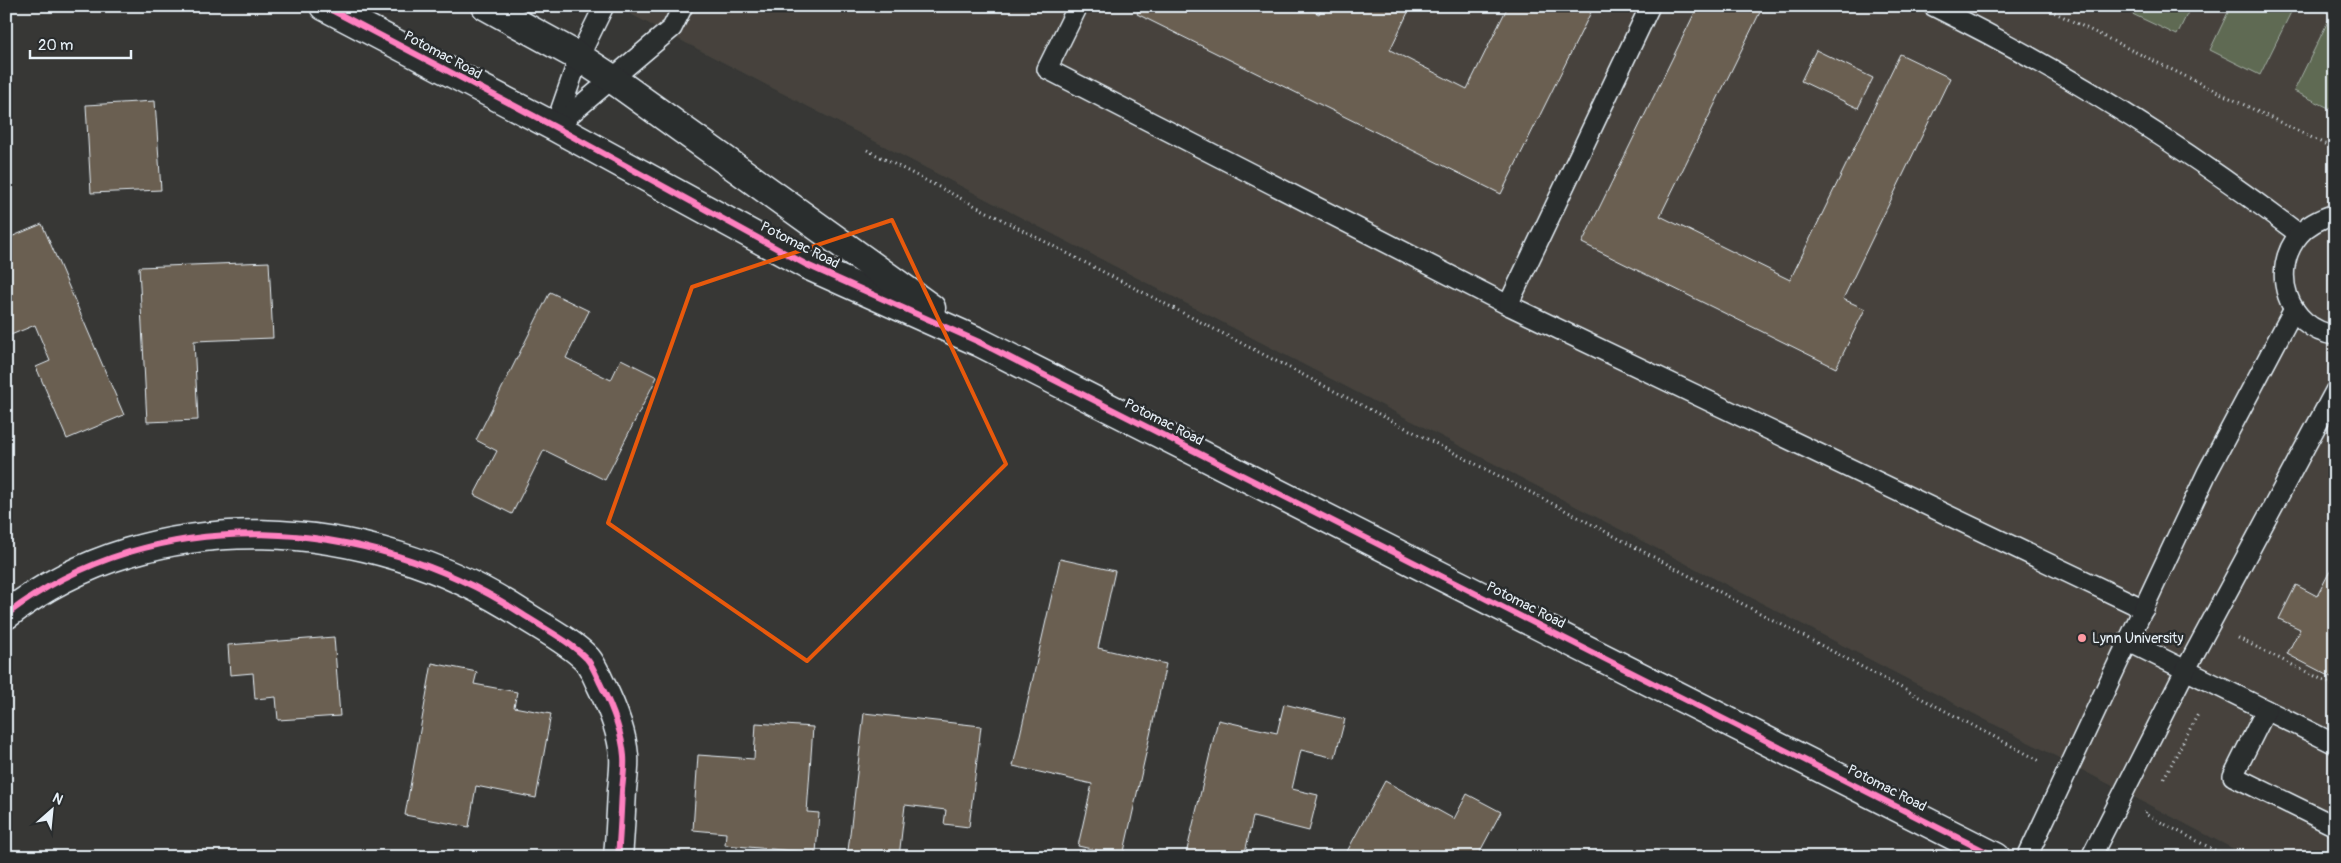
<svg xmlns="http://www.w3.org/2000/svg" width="2341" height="863" viewBox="0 0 2341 863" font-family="Pangolin,sans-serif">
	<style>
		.built { fill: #46433d }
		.green { fill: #5f6b52; stroke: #a4aea5 }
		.building { fill: #6a5f51; stroke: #e8f1f8 }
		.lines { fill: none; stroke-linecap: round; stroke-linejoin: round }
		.service-casing { stroke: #e8f1f8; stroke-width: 22 }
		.minor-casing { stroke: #e8f1f8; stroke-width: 31 }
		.tertiary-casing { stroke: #e8f1f8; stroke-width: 31 }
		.path { stroke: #e8f1f8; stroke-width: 3; stroke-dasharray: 1 4; stroke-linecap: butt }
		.service { stroke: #2a2d2e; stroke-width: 19 }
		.minor { stroke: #2a2d2e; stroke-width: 28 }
		.tertiary { stroke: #2a2d2e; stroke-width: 28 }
		.cycleway-casing { stroke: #2a2d2e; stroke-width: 9 }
		.cycleway { stroke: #ff80c0; stroke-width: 6 }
		.marked { fill: none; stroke: #e8590c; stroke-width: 4; stroke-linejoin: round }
		.poi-dot { fill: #ff9aa2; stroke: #2a2d2e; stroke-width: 2 }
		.labels { text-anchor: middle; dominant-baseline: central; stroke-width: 5; stroke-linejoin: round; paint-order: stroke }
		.street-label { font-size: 14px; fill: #e8f1f8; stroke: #2a2d2e }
		.poi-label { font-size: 14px; fill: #e8f1f8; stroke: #2a2d2e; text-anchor: start }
	</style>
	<rect width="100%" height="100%" fill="#373735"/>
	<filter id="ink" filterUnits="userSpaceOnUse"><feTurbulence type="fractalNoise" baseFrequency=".02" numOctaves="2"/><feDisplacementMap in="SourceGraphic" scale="10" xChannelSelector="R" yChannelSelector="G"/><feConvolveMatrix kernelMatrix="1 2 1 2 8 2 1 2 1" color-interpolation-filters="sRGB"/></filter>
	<g filter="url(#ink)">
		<path class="built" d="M615,6h1720v851h-86z"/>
		<g class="green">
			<path d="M2128,6h63l-14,29 -51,-24z"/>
			<path d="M2231,6h63l-34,69 -50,-25z"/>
			<path d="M2335,7v104l-41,-20z"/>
		</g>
		<g class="building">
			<path d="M1141,6h162l16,8 4,-8h88l-21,44 77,39 41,-83h86l-93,188 -364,-180z"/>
			<path d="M1698,6h65l-103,210 130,64 110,-226 50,24 -107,221 22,10 -29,59 -254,-125z"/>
			<path d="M1816,50l57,28 -15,30 -57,-27z"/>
			<path d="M155,101l6,89 -70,3 -5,-88z"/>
			<path d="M42,224l82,191 -57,24 -31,-72 14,-6 -15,-36 -29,12v-98z"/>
			<path d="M269,262l4,76 -79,3 4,79 -51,2 -8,-155z"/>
			<path d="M550,292l39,19 -23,47 45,22 10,-21 36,18 -52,103 -61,-30 -32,64 -38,-19 23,-44 -21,-11z"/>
			<path d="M1060,559l55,12 -17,77 68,16 -43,192 -45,-10 14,-62 -79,-18z"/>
			<path d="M2331,569l4,2v108l-48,-25 13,-25 -21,-10 17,-34 21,11z"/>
			<path d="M334,637l6,79 -62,4 -2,-23 -21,2 -2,-26 -23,2 -2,-30z"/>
			<path d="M432,663l45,9 -3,12 43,8 -3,15 37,7 -15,84 -60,-12 -7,41 -64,-12z"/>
			<path d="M1284,704l61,15 -10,39 -34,-8 -9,39 26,6 -9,36 -56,-14 -9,40h-45l-13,-3 32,-134 59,13z"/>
			<path d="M864,713l117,13 -12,101 -25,-3 2,-14 -41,-5 -6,52 -51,-6z"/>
			<path d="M756,723l57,4 -6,85 12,1 -3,40 -91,-8 1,-12 -33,-3 5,-75 56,4z"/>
			<path d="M1385,781l69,38 13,-25 34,18 -24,45h-133z"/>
		</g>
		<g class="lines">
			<defs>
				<g id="service">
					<path d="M1078,6l-31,63 461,236 636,304"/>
					<path d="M1933,6c129,63 252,141 366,228"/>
					<path d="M555,126l24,-69 25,-51"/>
					<path d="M555,127l117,-99 11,-22"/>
					<path d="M2335,214c-13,4 -27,10 -36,21 -30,35 -12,94 36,100"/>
					<path d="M1508,305l142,-299"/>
					<path d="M2129,642l206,102"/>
					<path d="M2266,710l-33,66 102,50"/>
					<path d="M2027,857l180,-384 87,-164"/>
					<path d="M2091,857l95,-188 149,-278"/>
				</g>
				<path id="minor" d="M6,615c149,-115 364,-100 516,-1 20,13 49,28 65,45 6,7 10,18 14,26 11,22 21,47 23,71 1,11 -1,23 -2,34 -1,22 -2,44 -4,67"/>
				<g id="tertiary">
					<path d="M324,6l231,121 252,138 172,77 1017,515"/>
					<path d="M486,6l93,51 32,21 320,230"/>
				</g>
			</defs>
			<use href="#service" class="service-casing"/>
			<use href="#minor" class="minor-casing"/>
			<use href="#tertiary" class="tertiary-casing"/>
			<g class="path">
				<path d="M2041,6l294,143"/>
				<path d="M867,150l690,356 485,256"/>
				<path d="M2238,638l97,48"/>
				<path d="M2164,778l34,-64"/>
				<path d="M2146,812l-1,2 83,43"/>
			</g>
			<use href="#service" class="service"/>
			<use href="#minor" class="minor"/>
			<use href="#tertiary" class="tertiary"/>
			<defs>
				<g id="cycleway">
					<path d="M324,6l231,121 252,138 172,77 1017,515"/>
					<path d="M6,615c149,-115 364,-100 516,-1 20,13 49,28 65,45 6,7 10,18 14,26 11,22 21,47 23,71 1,11 -1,23 -2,34 -1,22 -2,44 -4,67"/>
				</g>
			</defs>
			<use href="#cycleway" class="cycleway-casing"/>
			<use href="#cycleway" class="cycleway"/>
		</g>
	</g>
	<path class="marked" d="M892,220l114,244 -199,197 -199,-138 84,-236z"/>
	<circle class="poi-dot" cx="2082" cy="638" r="5"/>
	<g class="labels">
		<g class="street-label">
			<text transform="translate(443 55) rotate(28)">Potomac Road</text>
			<text transform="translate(800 245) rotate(27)">Potomac Road</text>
			<text transform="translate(1164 422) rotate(27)">Potomac Road</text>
			<text transform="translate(1526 605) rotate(27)">Potomac Road</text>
			<text transform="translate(1887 788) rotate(27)">Potomac Road</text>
		</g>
		<g class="poi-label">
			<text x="2092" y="638">Lynn University</text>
		</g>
	</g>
	<rect width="2341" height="863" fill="none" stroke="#2a2d2e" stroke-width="25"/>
	<rect x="12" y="12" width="2316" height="838" fill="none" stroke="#e8f1f8" stroke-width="2" filter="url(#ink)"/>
	<g transform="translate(52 810) rotate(27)" stroke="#2a2d2e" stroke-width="4" paint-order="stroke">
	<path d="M0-4L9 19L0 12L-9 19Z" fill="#e8f1f8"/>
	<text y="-8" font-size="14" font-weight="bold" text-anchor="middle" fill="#e8f1f8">N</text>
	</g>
	<path d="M30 50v8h101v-8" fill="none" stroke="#e8f1f8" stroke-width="2.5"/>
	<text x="38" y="50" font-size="15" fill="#e8f1f8" stroke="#2a2d2e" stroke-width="4" paint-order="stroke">20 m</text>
</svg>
